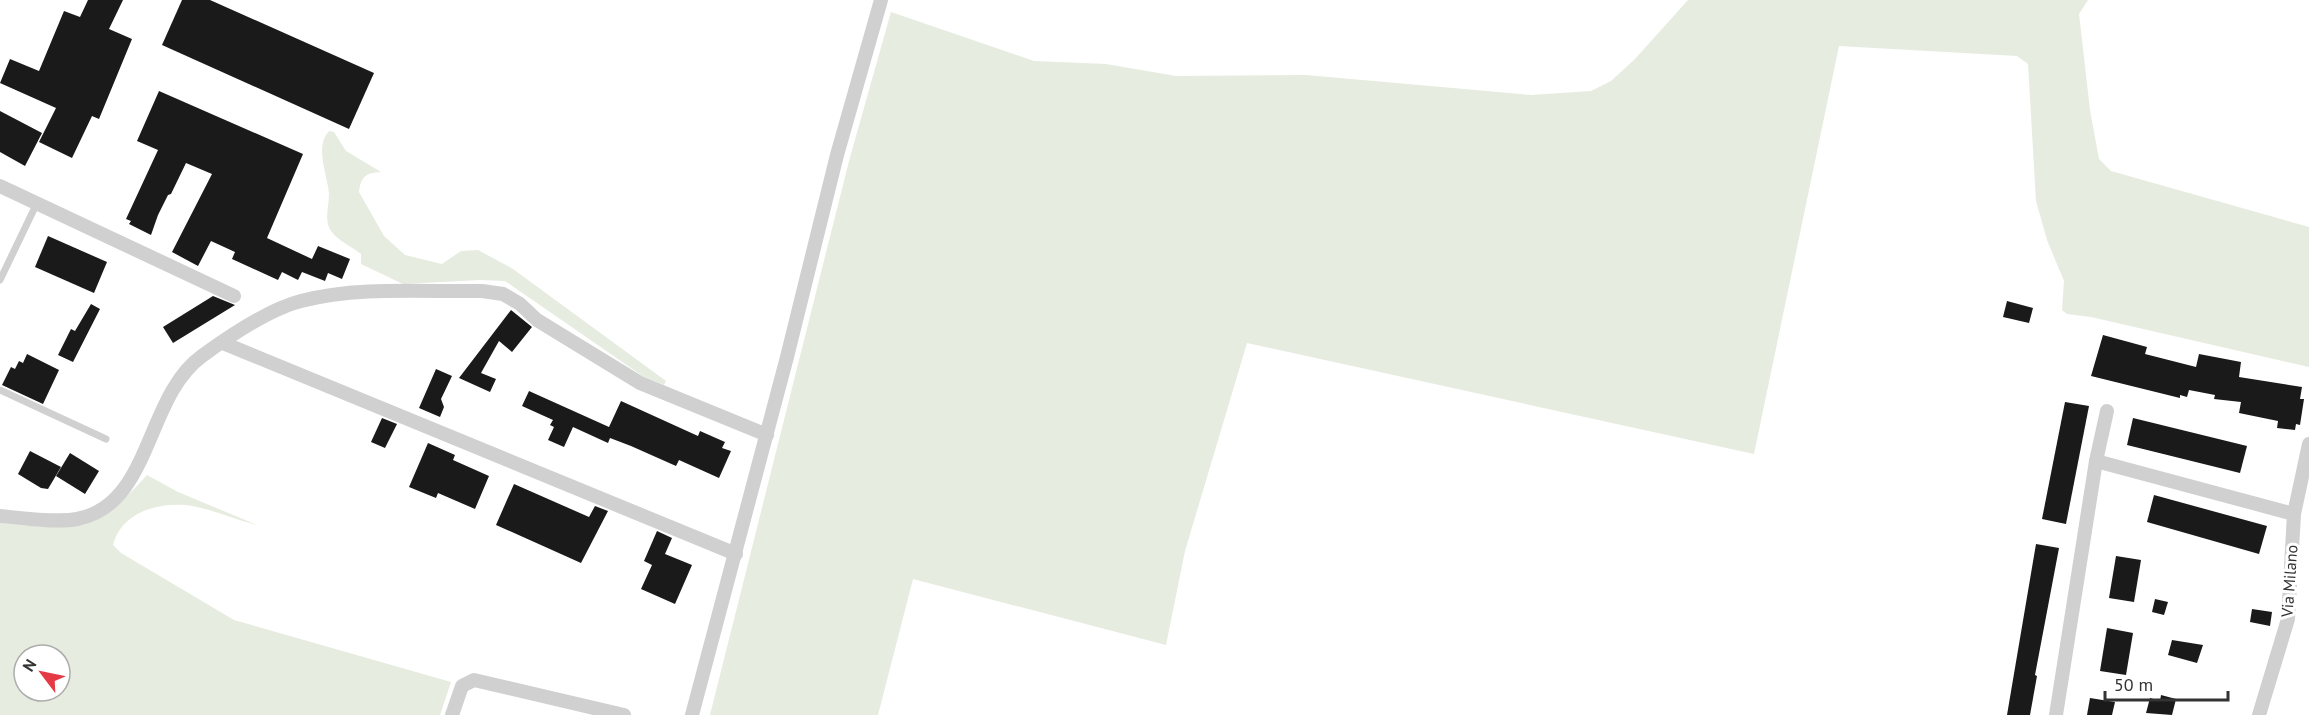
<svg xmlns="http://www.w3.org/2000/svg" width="2309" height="715" viewBox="0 0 2309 715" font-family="'PT Sans',sans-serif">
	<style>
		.green { fill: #e6ecdf; fill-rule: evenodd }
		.building { fill: #1a1a1a }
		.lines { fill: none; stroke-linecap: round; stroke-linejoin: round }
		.service { stroke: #d0d0d0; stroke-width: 7 }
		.minor { stroke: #d0d0d0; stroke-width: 14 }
		.labels { text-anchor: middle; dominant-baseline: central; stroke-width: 6; stroke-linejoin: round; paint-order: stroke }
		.street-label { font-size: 16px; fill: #333; stroke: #fff }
	</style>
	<rect width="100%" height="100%" fill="#fff"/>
	<g class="green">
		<path d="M1688,0h400l-9,14 11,96 9,49 12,12 198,56v140l-218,-50 -24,-3 -5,-4 2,-29 -17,-41 -11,-39 -8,-137 -11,-8 -178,-10 -85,408 -507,-111 -62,208 -19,94 -253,-66 -35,136h-168l139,-554 42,-149 143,49 72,3 70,12 130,-1 225,20 60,-4 20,-10 24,-22z"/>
		<path d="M329,131l5,1 12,19 35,21c-15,1 -20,4 -22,20l25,44 21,19 37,9 19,-13 17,-1 35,19 153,112 -2,4 -20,-8 -139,-96 -25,-1 -77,4 -42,-20v-10c-10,-8 -27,-15 -32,-27 -4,-9 0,-23 0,-33 -1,-18 -15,-47 0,-63z"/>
		<path d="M147,475l31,17 79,33c-21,-5 -53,-19 -73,-20 -30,-2 -63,9 -71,40l8,8 113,67 217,62 -11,33h-440v-192c75,7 94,11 147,-48zM24,655h36v36h-36z"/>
	</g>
	<g class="building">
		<path d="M88,0h35l-14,29 23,10 -33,80 -7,-3 -20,42 -33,-16 17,-34 -56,-25 10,-24 29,12 25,-60 16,6z"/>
		<path d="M182,0h28l164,73 -25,56 -187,-84z"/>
		<path d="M159,91l144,63 -36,84 45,21 6,-13 32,13 -8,20 -14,-6 -3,8 -23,-9 -4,8 -16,-8 -4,8 -46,-21 3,-7 -24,-11 -13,25 -26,-14 40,-78 -26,-11 -15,31 -3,1 -10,20 -7,20 -22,-11 2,-3 -5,-2 32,-69 -21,-9z"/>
		<path d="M0,111l42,22 -17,33 -25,-14z"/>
		<path d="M48,236l59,26 -13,31 -59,-26z"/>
		<path d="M213,296l22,9 -62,38 -10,-16z"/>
		<path d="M2007,301l26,7 -4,15 -26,-6z"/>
		<path d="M91,304l9,5 -27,53 -15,-7 13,-26 4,2z"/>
		<path d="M511,310l21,17 -20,25 -13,-11 -18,32 15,6 -6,13 -31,-14z"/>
		<path d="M2103,335l44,12 -2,7 51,13 3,-13 42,8 -2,15 63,10 -2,12h4l-4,26 -4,-1 -1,6 -18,-2 1,-7 -39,-8 2,-11 -27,-3 1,-4 -26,-5 -2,7 -7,-2v3l-89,-22z"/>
		<path d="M27,354l32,16 -16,34 -41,-19 9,-18 4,2 4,-8 4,2z"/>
		<path d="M436,369l16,7 -11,23 3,8 -4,10 -21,-9z"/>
		<path d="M529,391l80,36 12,-26 77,35 2,-5 25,11 -3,6 9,3 -12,27 -40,-18 -3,6 -45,-20 -21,-8 -2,5 -35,-16 -9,20 -16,-7 6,-13 -4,-2 3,-5 -31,-14z"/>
		<path d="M2065,402l24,4 -23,118 -24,-5z"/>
		<path d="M382,418l15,6 -12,24 -14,-6z"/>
		<path d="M2133,418l114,28 -7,27 -113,-28z"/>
		<path d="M428,443l27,12 -2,5 36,16 -14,33 -37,-16 -2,5 -27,-11z"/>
		<path d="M30,451l31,16 -13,22 -7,-1 -23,-14z"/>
		<path d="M70,453l29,18 -14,23 -29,-18z"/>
		<path d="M514,484l75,33 6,-11 13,5 -27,52 -85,-38z"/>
		<path d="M2154,495l113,31 -8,28 -112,-32z"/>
		<path d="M657,531l15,7 -7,16 27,11 -17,39 -34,-15 11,-24 -8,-4z"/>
		<path d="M2036,544l23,4 -24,127 2,1 -7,39h-23z"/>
		<path d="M2116,556l25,4 -7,42 -25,-4z"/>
		<path d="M2155,599l13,3 -4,13 -12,-3z"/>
		<path d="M2252,609l20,3 -2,14 -20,-4z"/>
		<path d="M2107,628l26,5 -7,42 -26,-4z"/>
		<path d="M2172,640l31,5 -6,18 -29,-8z"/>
		<path d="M2161,695l15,4 -4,16 -26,-2 4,-15 10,3z"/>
		<path d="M2090,698l25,4 -3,13h-25z"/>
	</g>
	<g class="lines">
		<g class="service">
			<path d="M0,280l37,-77"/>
			<path d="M0,390l106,49"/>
		</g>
		<g class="minor">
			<path d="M0,186l234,110"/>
			<path d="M223,343l513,211"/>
			<path d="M2096,461l198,53"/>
			<path d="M0,516c22,2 56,7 77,3 75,-14 68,-122 125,-163 26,-19 68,-47 99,-55 58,-15 122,-9 181,-10l21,3 17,10 17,16 103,63 127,52"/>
			<path d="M452,715l10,-29 12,-6 150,35"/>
			<path d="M692,715l95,-358 50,-202 44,-155"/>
			<path d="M2056,715l40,-254 11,-50"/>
			<path d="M2259,715l29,-96 6,-105 15,-70"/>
		</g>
	</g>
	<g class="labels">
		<g class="street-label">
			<text transform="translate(2289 581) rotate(-86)">Via Milano</text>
		</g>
	</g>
	<g transform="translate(42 673) rotate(302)"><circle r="28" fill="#ffffff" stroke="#adadad" stroke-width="1.5"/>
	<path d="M0-4.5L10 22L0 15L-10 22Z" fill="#e63946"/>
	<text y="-9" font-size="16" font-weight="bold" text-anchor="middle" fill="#333333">N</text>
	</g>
	<path d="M2105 691v9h123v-9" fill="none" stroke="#333333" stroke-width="3"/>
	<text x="2114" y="691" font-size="18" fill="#333333" stroke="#ffffff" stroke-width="4.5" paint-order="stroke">50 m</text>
</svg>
